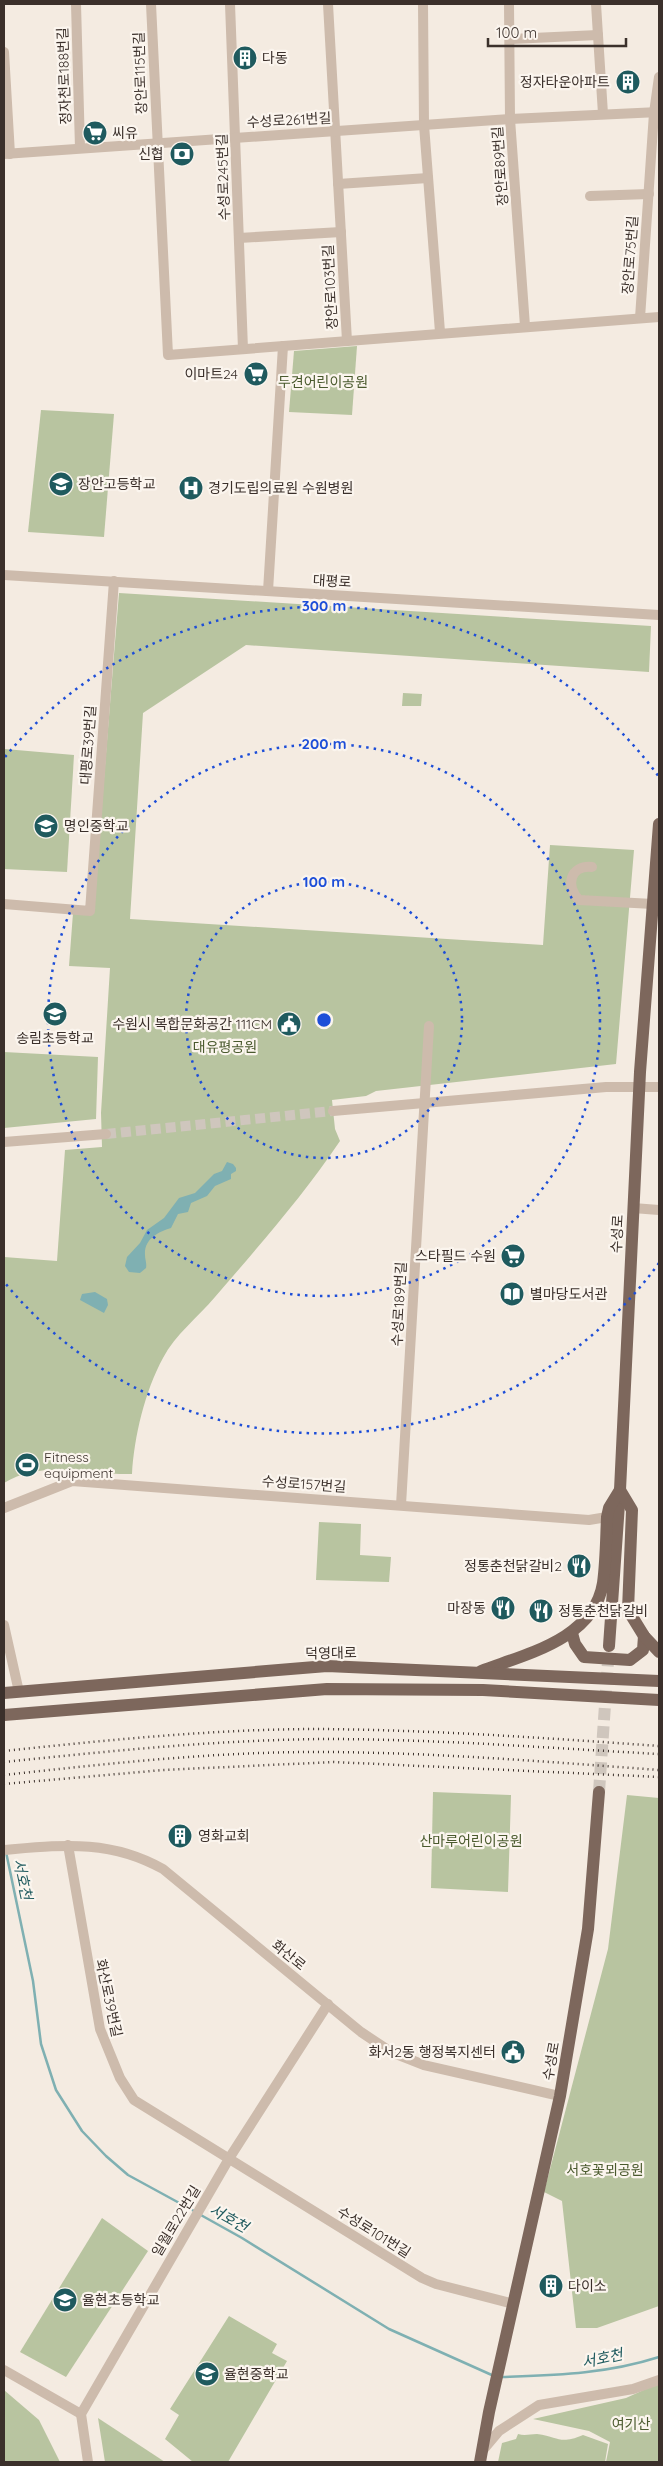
<svg xmlns="http://www.w3.org/2000/svg" width="663" height="2466" viewBox="0 0 663 2466" font-family="Quicksand,'Noto Sans KR',sans-serif">
	<style>
		.green { fill: #b8c4a0 }
		.water { fill: #7fb0b2 }
		.lines { fill: none; stroke-linecap: round; stroke-linejoin: round }
		.stream { stroke: #7fb0b2; stroke-width: 2.5 }
		.minor-tunnel { stroke: #cfc6bd; stroke-width: 10; stroke-dasharray: 10 5; stroke-linecap: butt }
		.major-tunnel { stroke: #cfc6bd; stroke-width: 12; stroke-dasharray: 12 6; stroke-linecap: butt }
		.minor { stroke: #cdbbac; stroke-width: 10 }
		.major { stroke: #7d675c; stroke-width: 12 }
		.rail { stroke: #3b302b; stroke-width: 2.5; stroke-dasharray: 1 4; stroke-linecap: butt }
		.ring { fill: none; stroke: #1d4ed8; stroke-width: 2.5; stroke-dasharray: 2.5 5 }
		.labels { text-anchor: middle; dominant-baseline: central; stroke-width: 4.5; stroke-linejoin: round; paint-order: stroke }
		.poi-label { font-size: 14px; fill: #3b302b; stroke: #fbf5ee; text-anchor: start }
		.street-label { font-size: 14px; fill: #3b302b; stroke: #fbf5ee }
		.park-label { font-size: 14px; fill: #4a5a2e; stroke: #fbf5ee }
		.water-label { font-size: 15px; font-style: italic; fill: #1f5a5e; stroke: #fbf5ee }
		.centre { fill: #1d4ed8; stroke: #fbf5ee; stroke-width: 2.5 }
		.ring-label { font-size: 15px; text-anchor: middle; font-weight: bold; fill: #1d4ed8; stroke: #fbf5ee; stroke-width: 4.5; stroke-linejoin: round; paint-order: stroke }
	</style>
	<rect width="100%" height="100%" fill="#f4ebe1"/>
	<g class="green">
		<path d="M357,346l-5,69 -63,-3 5,-61z"/>
		<path d="M41,410l73,4 -10,123 -76,-5z"/>
		<path d="M119,593l532,33 -2,46 -403,-27 -103,68 -13,206 413,26 7,-100 84,5 -18,214 -240,27 -10,5 -34,4 3,29 5,12c-37,55 -82,106 -125,156 -17,20 -40,38 -52,61 -18,33 -29,79 -31,116 -42,1 -89,-15 -128,9v-226l53,4 8,-111 37,-3 -1,-34 9,-145 -41,-2 4,-53 20,1z"/>
		<path d="M403,693l19,1 -1,12h-19z"/>
		<path d="M5,749l69,6 -7,117 -63,-3z"/>
		<path d="M4,1052l94,5 -2,62 -92,9z"/>
		<path d="M319,1522l42,2 -1,31 31,2 -2,25 -73,-2z"/>
		<path d="M433,1792l78,3 -3,97 -77,-4z"/>
		<path d="M627,1795l32,3v508l-62,22h-21l-14,-127 -18,-9 64,-243z"/>
		<path d="M102,2218l46,33 -82,126 -46,-25z"/>
		<path d="M229,2316l48,28 -5,9 15,8 -59,101h-35l-28,-23 14,-24 -9,-6z"/>
		<path d="M659,2383v79h-53l4,-20 -21,-11 -56,-12 93,-21z"/>
		<path d="M4,2390l35,30 21,42h-56z"/>
		<path d="M98,2418l67,44h-60z"/>
		<path d="M518,2434c7,2 12,0 19,0 23,3 22,11 46,1l25,9 -3,18h-107l4,-19 14,-4z"/>
	</g>
	<g class="water">
		<path d="M227,1162l6,2 3,4v3l-5,3v5l-16,7 -8,10 -16,7 -3,9 -10,2 -7,14c-13,4 -27,11 -26,27 0,5 2,8 1,13l-6,5 -11,-1 -4,-6 2,-9 13,-14 7,-13 17,-12 15,-20 16,-5 19,-19 8,-3z"/>
		<path d="M95,1292l12,7 1,6 -4,8 -24,-13 2,-6z"/>
	</g>
	<g class="lines">
		<g class="stream">
			<path d="M6,1852l27,129 8,63 15,46 26,41 24,25 22,19 66,36"/>
			<path d="M199,2214l43,24 147,91 105,47"/>
			<path d="M502,2377c55,-2 104,-3 157,-20"/>
		</g>
		<path class="minor-tunnel" d="M106,1134l227,-23"/>
		<path class="major-tunnel" d="M599,1792l10,-145"/>
		<g class="minor">
			<path d="M76,4l4,144"/>
			<path d="M151,4l17,351 491,-38"/>
			<path d="M230,4l13,345"/>
			<path d="M328,4l19,337"/>
			<path d="M423,4l1,121 16,207"/>
			<path d="M509,4l1,115 15,207"/>
			<path d="M596,4l7,110"/>
			<path d="M511,39l87,-4"/>
			<path d="M4,52l6,102"/>
			<path d="M4,154l506,-35 149,-7"/>
			<path d="M338,184l90,-6"/>
			<path d="M590,196l59,-2"/>
			<path d="M239,238l102,-6"/>
			<path d="M640,318l14,-205 5,-36"/>
			<path d="M4,575l655,40"/>
			<path d="M268,591l15,-245"/>
			<path d="M592,867c-22,-2 -27,19 -13,33l74,4"/>
			<path d="M4,904l86,7 24,-330"/>
			<path d="M333,1111l273,-24h53"/>
			<path d="M4,1142l102,-8"/>
			<path d="M633,1208l26,2"/>
			<path d="M401,1505l28,-479"/>
			<path d="M4,1508l68,-27 490,37 27,2 18,-3"/>
			<path d="M4,1625l15,67"/>
			<path d="M68,1845l32,184 20,49 14,22 288,178 14,6 78,20"/>
			<path d="M4,1850c58,-5 106,-11 159,19l198,163 30,20 33,13 136,31"/>
			<path d="M4,2370l77,44"/>
			<path d="M483,2450l16,-19 40,-26 94,-16 26,-9"/>
			<path d="M88,2462l-7,-48 149,-257 98,-153"/>
		</g>
		<g class="major">
			<path d="M572,1633l3,11 9,13 46,3 13,-10 1,-14"/>
			<path d="M609,1646l11,-156 20,-418 19,-248"/>
			<path d="M481,1671c45,-17 113,-32 122,-88 3,-22 3,-44 4,-66l2,-9 11,-18 12,20 -4,100 16,26 15,16"/>
			<path d="M4,1693l323,-27 332,15"/>
			<path d="M4,1715l323,-26 156,1 176,10"/>
			<path d="M480,2462l9,-50 71,-316 28,-167 11,-137"/>
		</g>
		<g class="rail">
			<path d="M4,1751c104,-11 211,-22 316,-22 113,1 226,9 339,17"/>
			<path d="M4,1762c106,-11 213,-22 320,-23 111,0 224,9 335,15"/>
			<path d="M4,1775c109,-12 217,-24 327,-23 110,1 219,10 328,18"/>
			<path d="M4,1784l159,-14 171,-8 325,15"/>
		</g>
	</g>
	<g class="ring">
		<circle cx="324" cy="1020" r="138"/>
		<circle cx="324" cy="1020" r="276"/>
		<path d="M659 1263A414 414 0 0 1 5 1283M5 757A414 414 0 0 1 659 777"/>
	</g>
	<defs>
		<symbol id="building-disc" viewBox="-11 -11 22 22"><circle r="9.5" fill="#1f5a5e" stroke="#fbf5ee"/><path d="M-4-6H4V6H1V3H-1V6H-4ZM-2.5-4.3h1.7v1.8h-1.7ZM.8-4.3h1.7v1.8H.8ZM-2.5-1h1.7V.8h-1.7ZM.8-1h1.7V.8H.8Z" fill="#fff"/></symbol>
		<symbol id="supermarket-disc" viewBox="-11 -11 22 22"><circle r="9.5" fill="#1f5a5e" stroke="#fbf5ee"/><path d="M-6-5.5h2.5l.6 2H6L4.5 2H-2.5L-4.4-4H-6ZM-1.5 3.2a1.3 1.3 0 1 0 .1 0ZM3 3.2a1.3 1.3 0 1 0 .1 0Z" fill="#fff"/></symbol>
		<symbol id="bank-disc" viewBox="-11 -11 22 22"><circle r="9.5" fill="#1f5a5e" stroke="#fbf5ee"/><path d="M-6-4H6V4H-6ZM0-2.3a2.3 2.3 0 1 0 0 4.6a2.3 2.3 0 1 0 0-4.6Z" fill="#fff"/></symbol>
		<symbol id="school-disc" viewBox="-11 -11 22 22"><circle r="9.5" fill="#1f5a5e" stroke="#fbf5ee"/><path d="M0-5L7-2L0 1L-7-2ZM-4 1L0 2.5L4 1V4Q0 6-4 4Z" fill="#fff"/></symbol>
		<symbol id="hospital-disc" viewBox="-11 -11 22 22"><circle r="9.5" fill="#1f5a5e" stroke="#fbf5ee"/><path d="M-5-5h3v3.5h4V-5h3V5h-3V1.5h-4V5h-3Z" fill="#fff"/></symbol>
		<symbol id="civic-disc" viewBox="-11 -11 22 22"><circle r="9.5" fill="#1f5a5e" stroke="#fbf5ee"/><path d="M-.6-6.5H3V-4.5H.6V-3L4-1V1h2V6H-6V1h2V-1L-.6-3ZM-1.2 2.5V6h2.4V2.5Z" fill="#fff"/></symbol>
		<symbol id="library-disc" viewBox="-11 -11 22 22"><circle r="9.5" fill="#1f5a5e" stroke="#fbf5ee"/><path d="M-6-4Q-3-5.5-.7-3.5V5Q-3 3-6 4ZM6-4Q3-5.5 .7-3.5V5Q3 3 6 4Z" fill="#fff"/></symbol>
		<symbol id="stadium-disc" viewBox="-11 -11 22 22"><circle r="9.5" fill="#1f5a5e" stroke="#fbf5ee"/><path d="M0-5a6.5 5 0 1 0 0 10a6.5 5 0 1 0 0-10ZM-3.5-1.8h7v3.6h-7Z" fill="#fff"/></symbol>
		<symbol id="restaurant-disc" viewBox="-11 -11 22 22"><circle r="9.5" fill="#1f5a5e" stroke="#fbf5ee"/><path d="M-5-6h1v4h1v-4h1v4h1v-4h1v5L-1.5 .5V6h-2V.5L-5-1ZM5-6V6H3V1.5H1.5Q1.5-4 5-6Z" fill="#fff"/></symbol>
	</defs>
	<g fill-rule="evenodd">
		<use href="#building-disc" x="231" y="44" width="28" height="28"/>
		<use href="#building-disc" x="614" y="68" width="28" height="28"/>
		<use href="#supermarket-disc" x="81" y="119" width="28" height="28"/>
		<use href="#bank-disc" x="168" y="140" width="28" height="28"/>
		<use href="#supermarket-disc" x="242" y="360" width="28" height="28"/>
		<use href="#school-disc" x="47" y="470" width="28" height="28"/>
		<use href="#hospital-disc" x="177" y="474" width="28" height="28"/>
		<use href="#school-disc" x="32" y="812" width="28" height="28"/>
		<use href="#school-disc" x="41" y="1000" width="28" height="28"/>
		<use href="#civic-disc" x="275" y="1010" width="28" height="28"/>
		<use href="#supermarket-disc" x="499" y="1242" width="28" height="28"/>
		<use href="#library-disc" x="498" y="1280" width="28" height="28"/>
		<use href="#stadium-disc" x="13" y="1451" width="28" height="28"/>
		<use href="#restaurant-disc" x="565" y="1552" width="28" height="28"/>
		<use href="#restaurant-disc" x="489" y="1594" width="28" height="28"/>
		<use href="#restaurant-disc" x="527" y="1597" width="28" height="28"/>
		<use href="#building-disc" x="166" y="1822" width="28" height="28"/>
		<use href="#civic-disc" x="499" y="2038" width="28" height="28"/>
		<use href="#building-disc" x="537" y="2272" width="28" height="28"/>
		<use href="#school-disc" x="51" y="2286" width="28" height="28"/>
		<use href="#school-disc" x="193" y="2360" width="28" height="28"/>
	</g>
	<g class="labels">
		<g class="poi-label">
			<text x="262" y="58">다동</text>
			<text x="610" y="82" text-anchor="end">정자타운아파트</text>
			<text x="112" y="133">씨유</text>
			<text x="164" y="154" text-anchor="end">신협</text>
			<text x="238" y="374" text-anchor="end">이마트24</text>
			<text x="78" y="484">장안고등학교</text>
			<text x="208" y="488">경기도립의료원 수원병원</text>
			<text x="64" y="826">명인중학교</text>
			<text x="272" y="1024" text-anchor="end">수원시 복합문화공간 111CM</text>
			<text x="55" y="1038" text-anchor="middle">송림초등학교</text>
			<text x="496" y="1256" text-anchor="end">스타필드 수원</text>
			<text x="530" y="1294">별마당도서관</text>
			<text x="44" y="1457">Fitness<tspan x="44" dy="16">equipment</tspan></text>
			<text x="562" y="1566" text-anchor="end">정통춘천닭갈비2</text>
			<text x="486" y="1608" text-anchor="end">마장동</text>
			<text x="558" y="1611">정통춘천닭갈비</text>
			<text x="198" y="1836">영화교회</text>
			<text x="496" y="2052" text-anchor="end">화서2동 행정복지센터</text>
			<text x="568" y="2286">다이소</text>
			<text x="82" y="2300">율현초등학교</text>
			<text x="224" y="2374">율현중학교</text>
		</g>
		<g class="street-label">
			<text transform="translate(140 73) rotate(-92)">장안로115번길</text>
			<text transform="translate(64 76) rotate(-92)">정자천로188번길</text>
			<text transform="translate(289 120) rotate(-3)">수성로261번길</text>
			<text transform="translate(500 166) rotate(-94)">장안로89번길</text>
			<text transform="translate(223 177) rotate(-92)">수성로245번길</text>
			<text transform="translate(630 255) rotate(-86)">장안로75번길</text>
			<text transform="translate(330 287) rotate(-93)">장안로103번길</text>
			<text transform="translate(332 581) rotate(3)">대평로</text>
			<text transform="translate(88 745) rotate(-86)">대평로39번길</text>
			<text transform="translate(617 1234) rotate(-87)">수성로</text>
			<text transform="translate(399 1304) rotate(-87)">수성로189번길</text>
			<text transform="translate(304 1484) rotate(4)">수성로157번길</text>
			<text transform="translate(331 1653) rotate(-1)">덕영대로</text>
			<text transform="translate(289 1955) rotate(39)">화산로</text>
			<text transform="translate(109 1998) rotate(78)">화산로39번길</text>
			<text transform="translate(551 2061) rotate(-80)">수성로</text>
			<text transform="translate(176 2221) rotate(-59)">일월로22번길</text>
			<text transform="translate(374 2232) rotate(32)">수성로101번길</text>
		</g>
		<g class="park-label">
			<text x="323" y="382">두견어린이공원</text>
			<text x="225" y="1047">대유평공원</text>
			<text x="471" y="1841">산마루어린이공원</text>
			<text x="605" y="2170">서호꽃뫼공원</text>
			<text x="631" y="2424">여기산</text>
		</g>
		<g class="water-label">
			<text transform="translate(23 1879) rotate(78)">서호천</text>
			<text transform="translate(229 2218) rotate(29)">서호천</text>
			<text transform="translate(602 2358) rotate(-12)">서호천</text>
		</g>
	</g>
	<circle cx="324" cy="1020" r="8" class="centre"/>
	<g class="ring-label">
		<text x="324" y="611">300 m</text>
		<text x="324" y="749">200 m</text>
		<text x="324" y="887">100 m</text>
	</g>
	<rect width="663" height="2466" fill="none" stroke="#3b302b" stroke-width="10"/>
	<path d="M488 38v8h138v-8" fill="none" stroke="#3b302b" stroke-width="2.5"/>
	<text x="496" y="38" font-size="15" fill="#3b302b" stroke="#fbf5ee" stroke-width="4" paint-order="stroke">100 m</text>
</svg>
